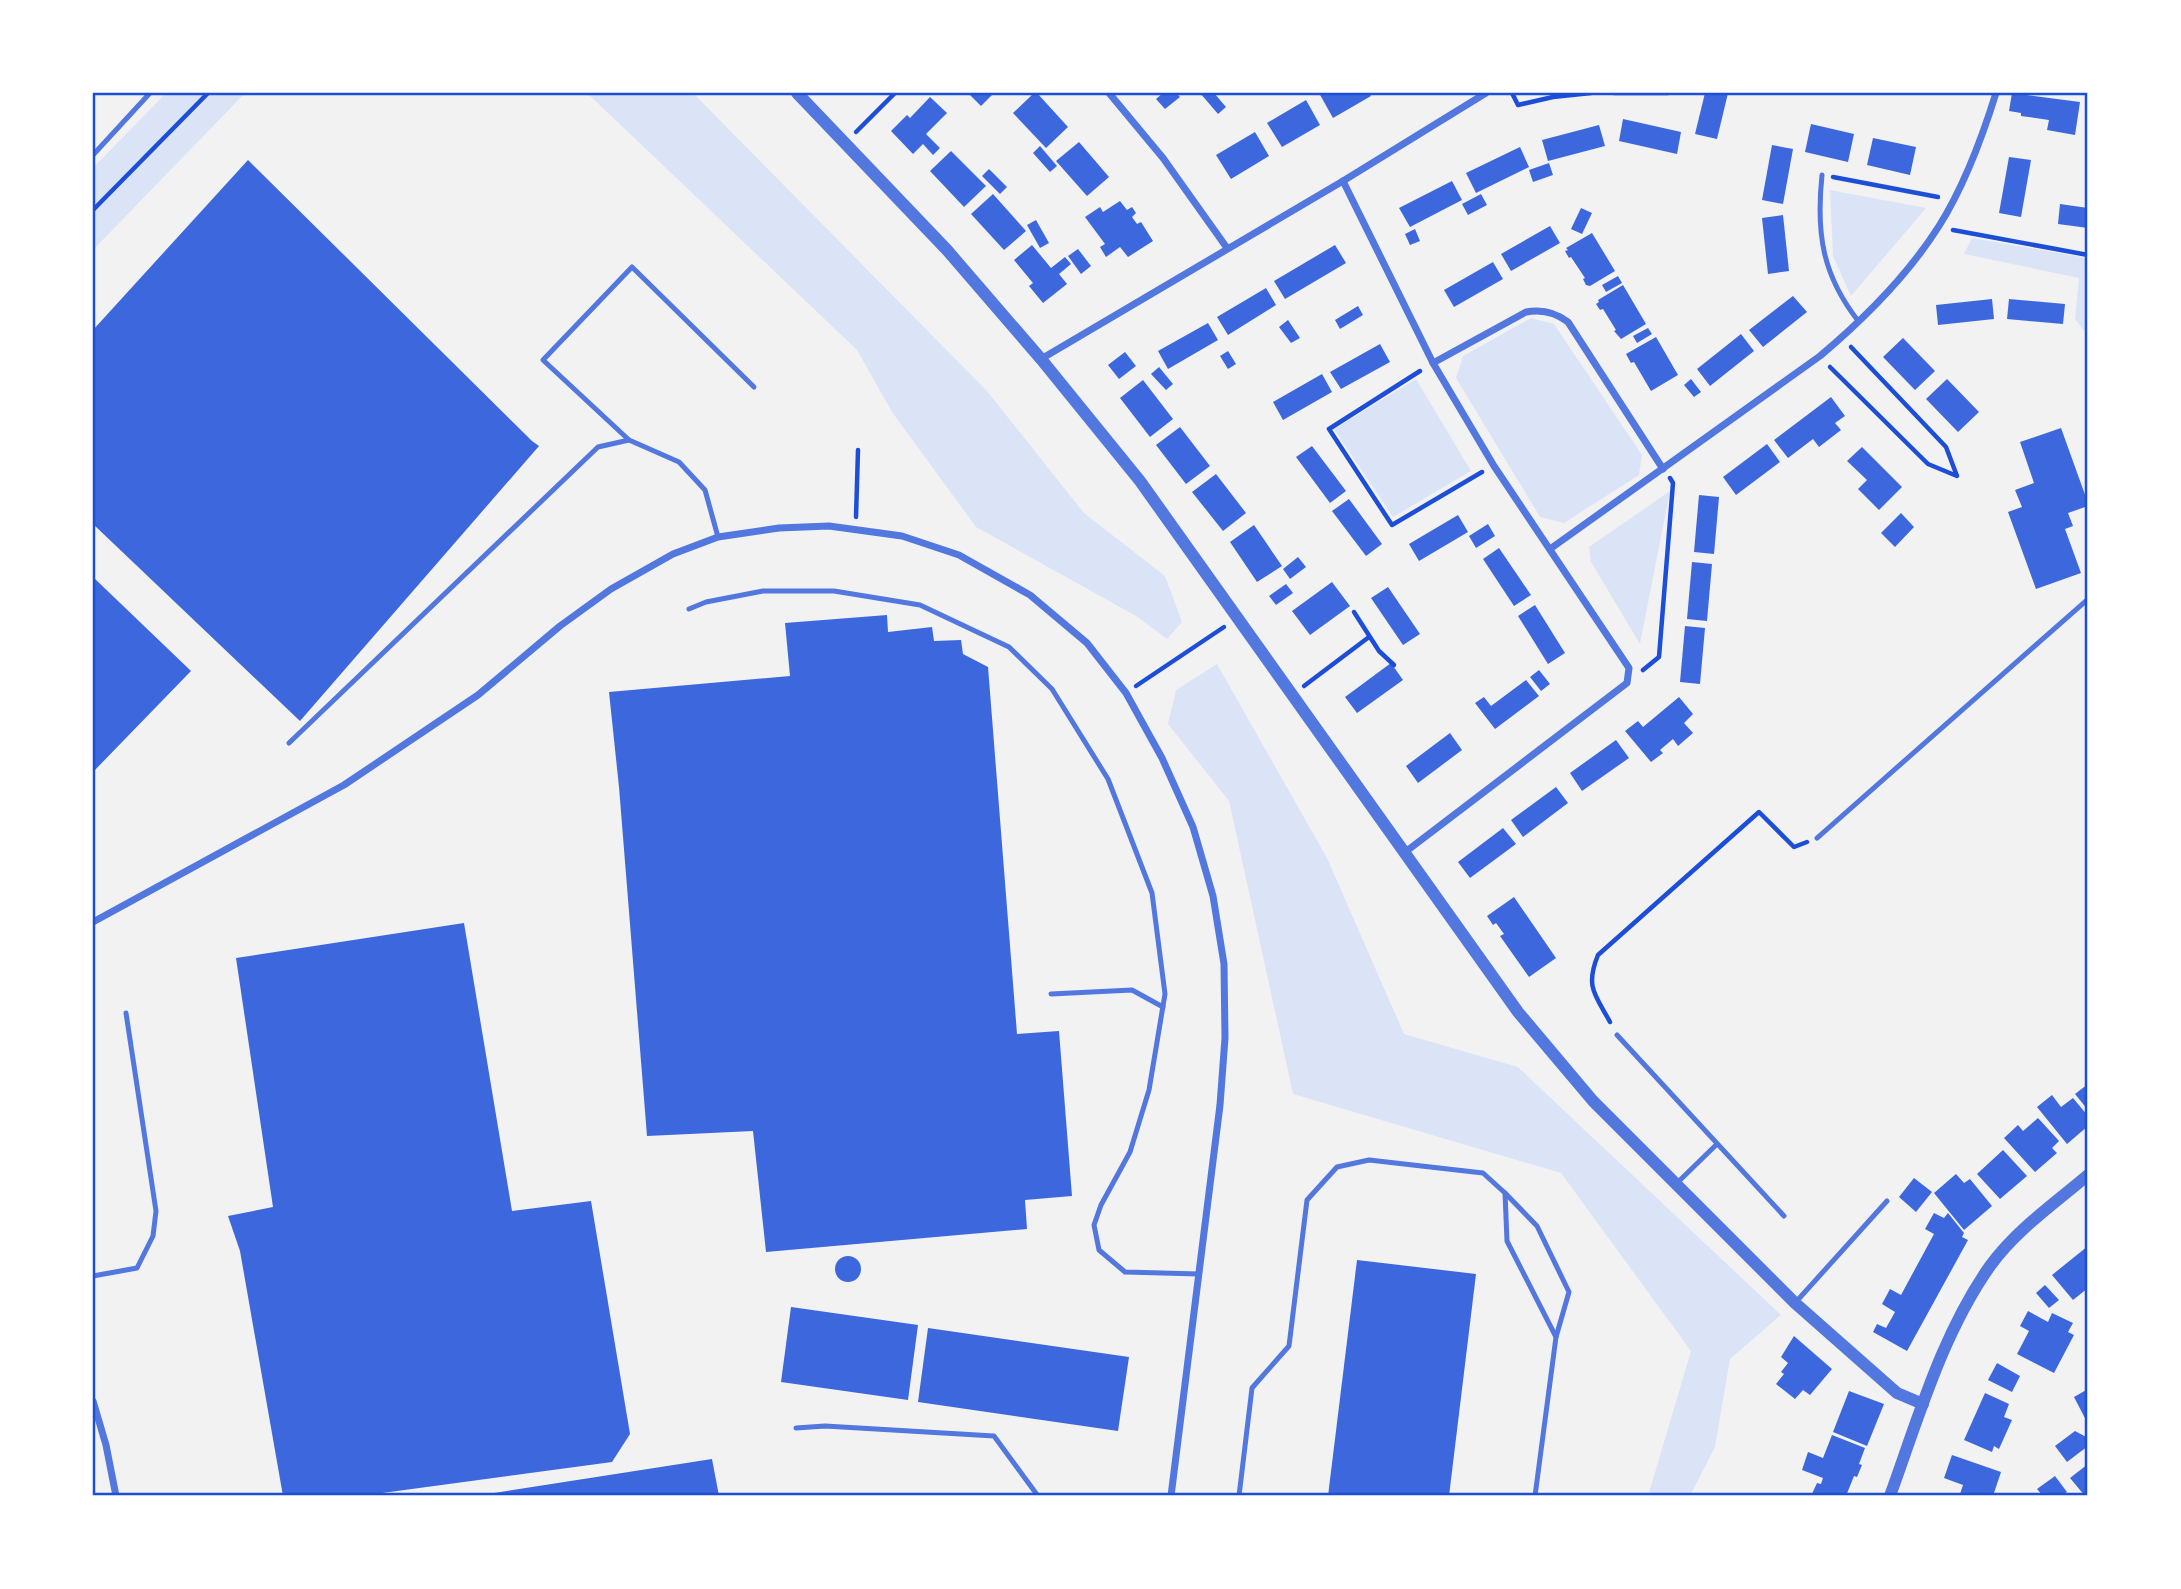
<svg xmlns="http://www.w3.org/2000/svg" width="2181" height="1589" viewBox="0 0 2181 1589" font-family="Arial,sans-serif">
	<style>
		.green { fill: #dbe4f7 }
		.building { fill: #3d67dc }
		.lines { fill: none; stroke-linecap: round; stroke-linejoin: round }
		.path { stroke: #1d4ed8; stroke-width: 4.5 }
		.service { stroke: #5277de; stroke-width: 5 }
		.minor { stroke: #5277de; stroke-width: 7 }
		.tertiary { stroke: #5277de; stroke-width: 12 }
		.neatline { fill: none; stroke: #1d4ed8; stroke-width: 2.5 }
	</style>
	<rect width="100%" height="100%" fill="#f2f2f2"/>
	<g class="green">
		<path d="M166,93h79l-152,157v-82z"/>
		<path d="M587,93h106l294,298 97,122 81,63 17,46 -15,17 -31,-23 -160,-89 -84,-115 -35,-62z"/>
		<path d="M1830,190l96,18 -75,88 -18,-40z"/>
		<path d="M1972,238l116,20v69l-4,4 -9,-12 4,-41 -115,-24z"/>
		<path d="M1531,318l23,6 88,131 -3,20 -75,48 -24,-6 -84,-139 7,-22z"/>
		<path d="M1416,379l55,92 -78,46 -59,-88z"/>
		<path d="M1670,491l-30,153 -49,-82 -2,-15z"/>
		<path d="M1217,664l110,194 77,176 114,33 263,248 -51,44 -15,88 -25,49h-42l43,-145 -130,-178 -268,-79 -64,-293 -61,-77 8,-34z"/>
	</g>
	<g class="building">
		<path d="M968,93h26l-13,13z"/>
		<path d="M1034,93h3l31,34 -22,21 -33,-35z"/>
		<path d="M1163,93h13l4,4 -15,12 -9,-10z"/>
		<path d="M1200,93h14l12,14 -8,7z"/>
		<path d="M1319,93h50l2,3 -38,22z"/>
		<path d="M1705,93h23l-11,46 -22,-5z"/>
		<path d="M2012,93l68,9 -5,33 -28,-5 2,-10 -28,-4v-3l-12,-2z"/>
		<path d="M930,97l17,16 -21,21 14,14 -7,7 -10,-11 -10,10 -22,-23 16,-16 3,3z"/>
		<path d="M1306,100l14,25 -38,22 -15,-24z"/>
		<path d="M1623,119l58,13 -4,22 -58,-13z"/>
		<path d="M1811,124l43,10 -6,28 -43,-10z"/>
		<path d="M1599,125l6,21 -57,15 -6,-21z"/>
		<path d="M1255,132l14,24 -38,23 -15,-24z"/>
		<path d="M1873,138l43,9 -6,28 -43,-10z"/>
		<path d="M1079,142l30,35 -22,19 -31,-35z"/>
		<path d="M1772,145l21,4 -10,55 -21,-4z"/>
		<path d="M1040,146l17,20 -7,6 -17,-19z"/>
		<path d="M1520,147l9,20 -53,26 -10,-20z"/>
		<path d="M951,151l35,35 -22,21 -34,-36z"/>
		<path d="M2009,157l22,3 -10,57 -22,-4z"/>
		<path d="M248,160l284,281 7,5 -239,275 -207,-197v-194z"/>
		<path d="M1549,163l4,12 -20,7 -4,-12z"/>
		<path d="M989,169l18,18 -7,7 -18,-18z"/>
		<path d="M1452,181l10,19 -52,27 -11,-19z"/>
		<path d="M993,194l33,37 -22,19 -33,-36z"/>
		<path d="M1481,194l6,11 -19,10 -6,-11z"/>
		<path d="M1120,201l7,9 5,-3 4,6 -4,4 5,7 4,-2 12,19 -25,16 -8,-10 -14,10 -6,-10 5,-3 -20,-27 15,-10 3,5z"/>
		<path d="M2060,204l28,4v20l-30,-4z"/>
		<path d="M1581,208l11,5 -10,21 -11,-5z"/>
		<path d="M1783,215l6,56 -21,3 -6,-56z"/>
		<path d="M1036,220l13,23 -9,5 -13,-23z"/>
		<path d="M1550,226l10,17 -49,28 -10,-17z"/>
		<path d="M1415,229l5,12 -10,4 -5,-11z"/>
		<path d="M1592,233l23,38 -25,15 -4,-1 -3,-6 2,-1 -14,-21 -2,1 -4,-7 3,-1 -2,-2z"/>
		<path d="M1032,245l19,23 14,-11 6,7 -12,10 8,10 -24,19 -14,-17 4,-3 -19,-23z"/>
		<path d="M1335,245l11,18 -61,36 -11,-18z"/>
		<path d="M1078,249l13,17 -10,8 -13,-18z"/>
		<path d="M1493,262l10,17 -49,28 -10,-17z"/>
		<path d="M1618,276l4,7 -16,9 -4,-7z"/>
		<path d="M1623,285l23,39 -25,15 -7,-8 2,-1 -13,-21 -3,1 -4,-6 3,-2 -1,-2z"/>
		<path d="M1266,288l10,17 -48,30 -11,-18z"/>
		<path d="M1793,296l14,16 -44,35 -14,-17z"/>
		<path d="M1992,299l2,20 -56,6 -2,-20z"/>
		<path d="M2009,299l56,5 -2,20 -56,-5z"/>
		<path d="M1358,306l5,9 -23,14 -5,-9z"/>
		<path d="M1288,320l12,18 -9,5 -12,-16z"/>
		<path d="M1208,323l10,17 -50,29 -10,-18z"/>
		<path d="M1648,328l4,6 -15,9 -4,-7z"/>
		<path d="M1741,334l13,17 -44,35 -13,-17z"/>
		<path d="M1656,337l22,38 -27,16 -17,-29 -3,1 -5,-9z"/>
		<path d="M1903,338l32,33 -20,19 -32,-33z"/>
		<path d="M1380,344l10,18 -49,27 -11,-17z"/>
		<path d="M1228,351l8,13 -8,5 -8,-13z"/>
		<path d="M1125,352l11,14 -17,13 -11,-14z"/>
		<path d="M1159,367l14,17 -7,6 -15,-16z"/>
		<path d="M1322,374l10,18 -49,28 -10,-18z"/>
		<path d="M1691,379l10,13 -7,5 -10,-12z"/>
		<path d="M1947,379l32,33 -21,20 -32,-33z"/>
		<path d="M1143,380l30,39 -23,18 -30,-39z"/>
		<path d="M1831,397l14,19 -10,7 6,7 -22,17 -6,-8 -25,19 -14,-18z"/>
		<path d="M1180,427l30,39 -24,18 -30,-39z"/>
		<path d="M2061,428l27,75v3l-20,7 5,13 -8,3 16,44 -45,16 -28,-77 14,-5 -7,-17 19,-7 -14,-41z"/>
		<path d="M1767,444l13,18 -44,33 -13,-18z"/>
		<path d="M1312,446l34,45 -16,12 -34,-46z"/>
		<path d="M1862,447l40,40 -23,23 -21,-21 9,-9 -20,-19z"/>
		<path d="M1216,474l30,39 -23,18 -31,-39z"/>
		<path d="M1699,495l20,2 -5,57 -20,-2z"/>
		<path d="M1349,499l33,45 -16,12 -34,-45z"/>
		<path d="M1901,513l13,14 -19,20 -14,-14z"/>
		<path d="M1458,515l10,17 -49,29 -10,-17z"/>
		<path d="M1488,524l7,12 -19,12 -7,-12z"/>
		<path d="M1254,525l28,41 -25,16 -27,-40z"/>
		<path d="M1499,548l32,47 -17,11 -31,-47z"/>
		<path d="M1298,557l8,10 -16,12 -7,-10z"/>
		<path d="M1692,562l20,2 -5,57 -20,-2z"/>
		<path d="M93,577l98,94 -98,101z"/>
		<path d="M1332,582l18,24 -40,29 -18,-24z"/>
		<path d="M1286,584l7,9 -17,12 -7,-9z"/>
		<path d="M1388,587l32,47 -17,11 -32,-47z"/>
		<path d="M1535,605l30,48 -17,11 -30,-48z"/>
		<path d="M887,615l1,17 44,-5 2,14 27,-1 2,14 25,13 29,367 42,-3 13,165 -47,4 2,29 -261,23 -13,-121 -106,5 -28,-349 -10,-95 181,-16 -5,-53z"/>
		<path d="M1685,626l20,2 -5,56 -20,-2z"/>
		<path d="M1391,663l12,17 -46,33 -12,-16z"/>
		<path d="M1539,670l11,14 -9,7 -11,-14z"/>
		<path d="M1526,680l13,16 -44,33 -20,-26 9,-6 7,9z"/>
		<path d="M1679,697l14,17 -9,9 9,10 -15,13 -5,-7 -13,11 3,3 -12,9 -26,-31 13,-10 5,6z"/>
		<path d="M1450,733l12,17 -44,33 -12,-17z"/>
		<path d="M1616,740l13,18 -47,33 -12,-18z"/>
		<path d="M1556,787l12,16 -45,34 -12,-17z"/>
		<path d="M1503,828l13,16 -46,34 -12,-16z"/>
		<path d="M1514,897l42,61 -27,19 -29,-41 4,-2 -8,-11 -3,2 -6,-9z"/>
		<path d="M464,923l48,288 79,-10 39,233 -18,28 -252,34h-77l-43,-245 -12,-35 45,-9 -37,-249z"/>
		<path d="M2088,1084v26l-13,-16z"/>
		<path d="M2052,1095l9,12 12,-9 15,18v10l-21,18 -30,-37z"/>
		<path d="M2038,1118l21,23 -7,7 5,5 -22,19 -31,-34 14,-13 5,6z"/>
		<path d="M2003,1150l24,26 -27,23 -23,-25z"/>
		<path d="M1956,1174l8,9 6,-4 22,27 -28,24 -30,-37z"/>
		<path d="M1914,1178l18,14 -16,20 -17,-15z"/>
		<path d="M1934,1213l10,5 4,-5 16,20 -2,4 6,3 -61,111 -34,-19 4,-8 9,4 9,-16 -13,-8 8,-15 11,6 33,-61 -9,-5z"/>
		<path d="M2088,1246v42l-15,12 -21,-25z"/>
		<circle cx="848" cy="1269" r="13"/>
		<path d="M1357,1260l119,14 -27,222h-121z"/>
		<path d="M2045,1285l14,15 -10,8 -13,-15z"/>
		<path d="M791,1307l127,18 -10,75 -127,-18z"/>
		<path d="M2028,1311l20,11 4,-9 21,10 -5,9 6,3 -20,38 -37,-19 12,-23 -9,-5z"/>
		<path d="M928,1328l201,29 -11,74 -200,-29z"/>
		<path d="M1794,1336l38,33 -22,26 -7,-5 -8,9 -19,-15 8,-10 -3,-2 7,-9 -7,-6z"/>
		<path d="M1997,1363l23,13 -8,16 -24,-12z"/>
		<path d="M2088,1389v35l-14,-27z"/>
		<path d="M1849,1391l35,13 -17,42 -34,-14z"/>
		<path d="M1985,1393l24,11 -5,13 8,3 -13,29 -5,-3 -2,6 -28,-12z"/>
		<path d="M2075,1431l13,7v8l-21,16 -12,-16z"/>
		<path d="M1832,1435l33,13 -6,16 3,1 -5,12 -3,-1 -8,20h-35l6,-13 4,1 2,-6 -21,-8 6,-18 15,6z"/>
		<path d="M1952,1455l49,17 -8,24 -33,-2 3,-9 -19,-7z"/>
		<path d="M712,1459l7,37h-238v-1z"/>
		<path d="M2088,1464v32h-3l-15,-18z"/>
		<path d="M2055,1476l12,16 -6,4h-18l-6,-7z"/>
	</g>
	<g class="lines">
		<g class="path">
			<path d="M1512,93l6,12 35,-8 38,-4"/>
			<path d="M1614,93h54"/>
			<path d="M856,132l39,-39"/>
			<path d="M1833,177l105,20"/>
			<path d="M93,210l115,-117"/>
			<path d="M1953,230l135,25"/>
			<path d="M1830,367l98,97 29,12 -11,-29 -95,-100"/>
			<path d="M1420,371l-91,58 63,96 90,-53"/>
			<path d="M856,517l2,-67"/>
			<path d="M1354,612l25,39 15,14"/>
			<path d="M1643,670l16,-13 14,-174 -3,-5"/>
			<path d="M1136,686l88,-59"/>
			<path d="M1304,686l65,-49"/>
			<path d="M1610,1022c-15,-28 -25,-35 -12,-67l161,-143 35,35 13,-5"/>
		</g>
		<g class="service">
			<path d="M93,155l57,-62"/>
			<path d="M1822,175c-6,58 0,100 37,147"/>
			<path d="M629,440l-86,-80 89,-93 122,120"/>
			<path d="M689,609l17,-7 57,-11h71l86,14 89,42 43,42 56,90 44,114 13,101 -16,96 -19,62 -29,53 -7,20 5,25 26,22 74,2"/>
			<path d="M289,743l309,-296 31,-7 50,22 26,28 13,47"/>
			<path d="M1817,838l271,-239"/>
			<path d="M1051,994l81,-4 31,17"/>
			<path d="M1617,1035l167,181"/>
			<path d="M1676,1184l40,-39"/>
			<path d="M1505,1193l32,33 32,66 -13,45"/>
			<path d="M93,1276l44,-8 16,-32 3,-25 -30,-198"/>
			<path d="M1795,1303l92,-102"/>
			<path d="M796,1428l29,-2 169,10 44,60"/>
			<path d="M1239,1496l13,-108 37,-42 18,-146 30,-33 32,-7 114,13 22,20 2,48 49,96 -21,159"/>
		</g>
		<g class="minor">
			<path d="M1109,93l54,65 64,90"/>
			<path d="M1343,181l90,182 61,103 135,202 -2,15 -223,170"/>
			<path d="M1041,359l302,-178 143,-88"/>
			<path d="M1433,363l93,-51c16,-3 29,0 42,10l95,147"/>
			<path d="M1550,549l270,-193c44,-37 88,-81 119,-130 26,-41 43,-88 57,-133"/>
			<path d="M93,922l251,-137 134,-90 82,-69 51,-37 62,-35 45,-17 61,-9 50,-2 73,10 57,19 71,40 57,48 39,50 36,65 31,69 20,69 11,68 1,74 -5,67 -49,391"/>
			<path d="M93,1401l13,44 10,51"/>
		</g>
		<g class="tertiary">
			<path d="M797,93l150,157 94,109 99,122 378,531 75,89 202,202 102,90 26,11"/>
			<path d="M1890,1496c28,-77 52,-162 100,-230 26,-36 65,-63 98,-91"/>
		</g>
	</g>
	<rect width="2181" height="1589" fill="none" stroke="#ffffff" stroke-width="189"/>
	<rect x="94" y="94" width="1992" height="1400" class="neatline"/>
</svg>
